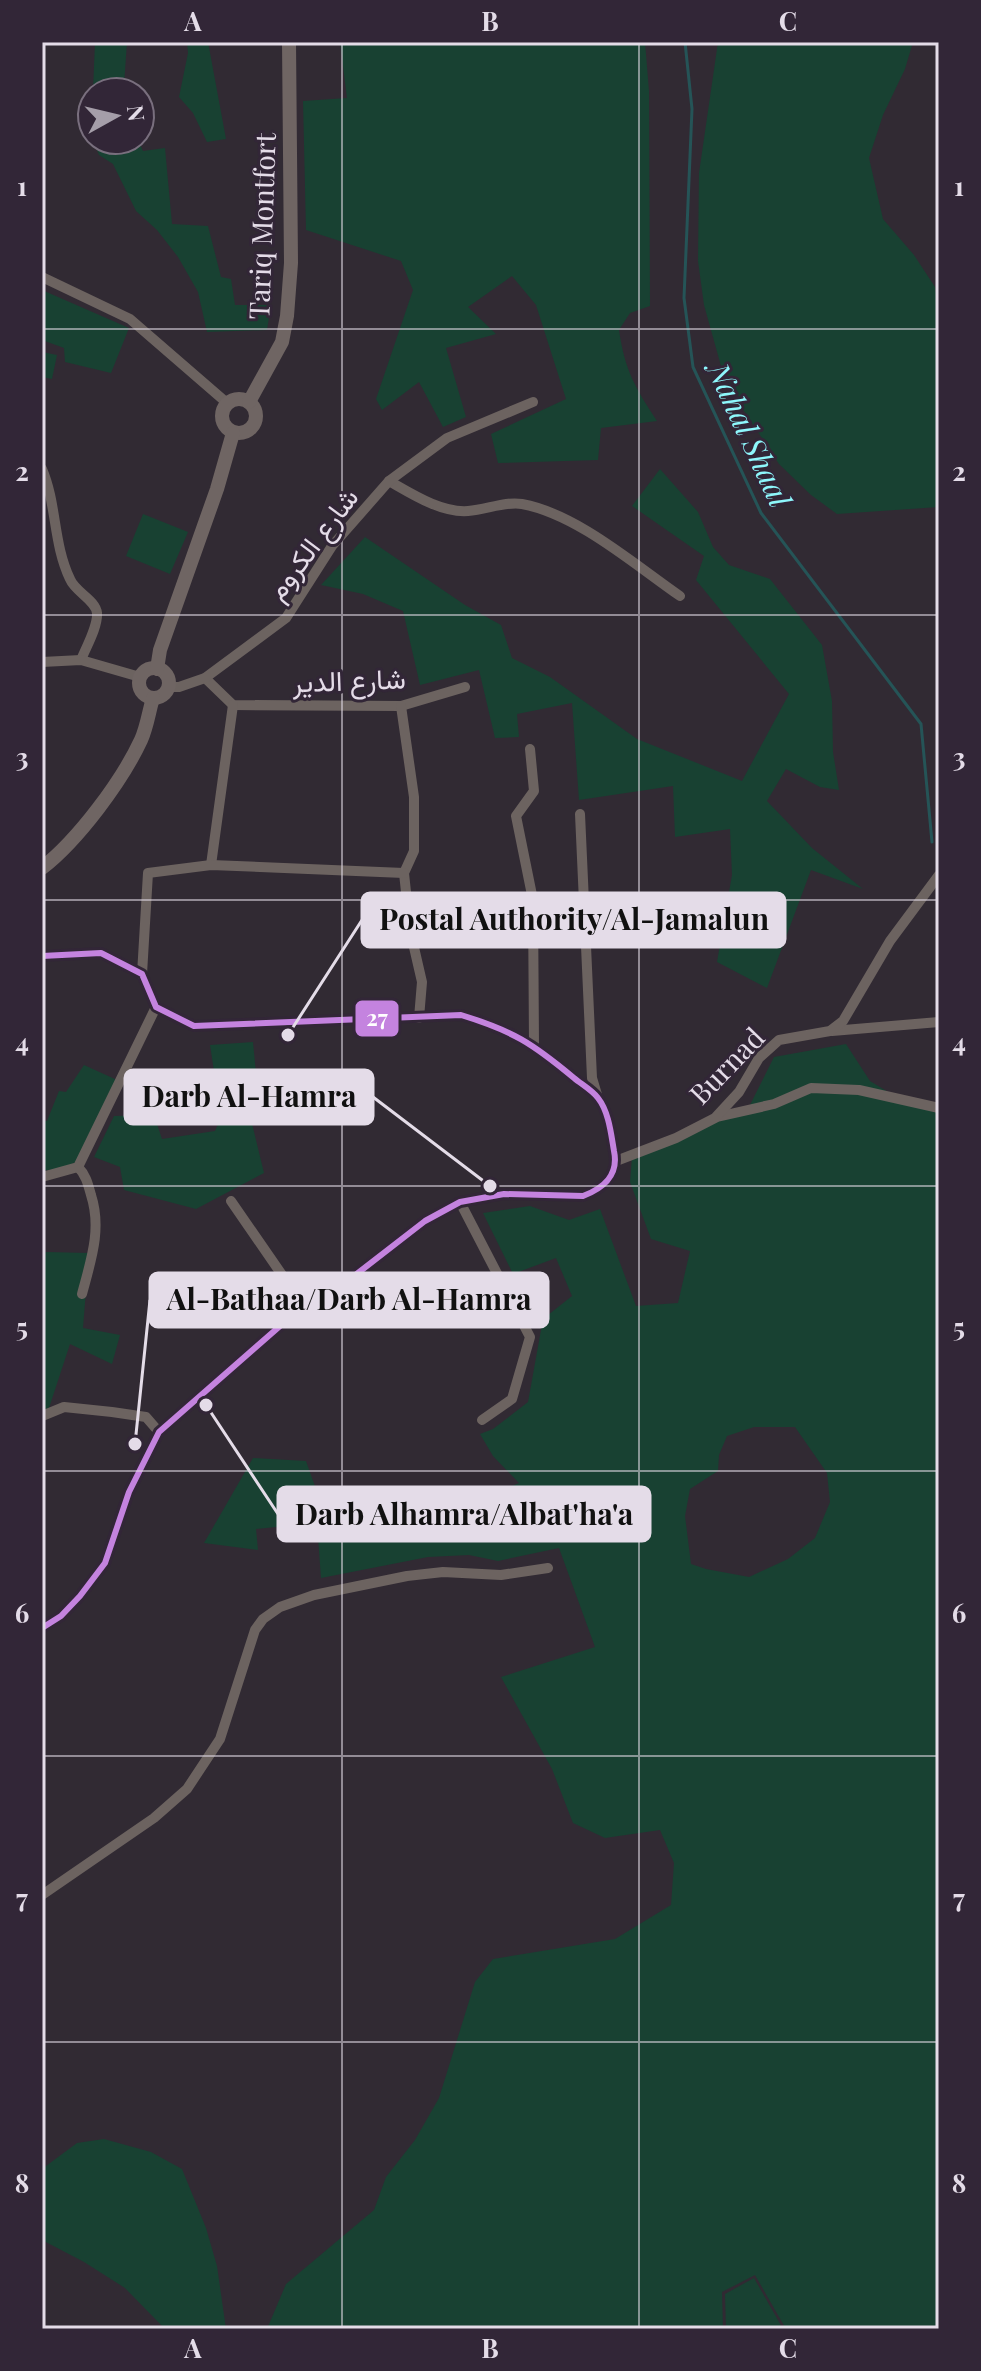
<svg xmlns="http://www.w3.org/2000/svg" width="981" height="2371" viewBox="0 0 981 2371" font-family="'Playfair Display',Vazirmatn,serif">
	<style>
		.green { fill: #184132; fill-rule: evenodd }
		.lines { fill: none; stroke-linecap: round; stroke-linejoin: round }
		.stream { stroke: #255457; stroke-width: 3 }
		.street { stroke: #6c6360; stroke-width: 10 }
		.secondary { stroke: #6f6563; stroke-width: 14 }
		.bus-1-casing { stroke: #322637; stroke-width: 12 }
		.bus-1 { stroke: #c483df; stroke-width: 6 }
		.grid { fill: none; stroke: #e4dce8; stroke-width: 2; stroke-opacity: 0.55 }
		.labels { text-anchor: middle; dominant-baseline: central; stroke-width: 6; stroke-linejoin: round; paint-order: stroke }
		.street-label { font-size: 28px; fill: #e4dce8; stroke: #322637 }
		.water-label { font-size: 30px; font-style: italic; fill: #8ef7fc; stroke: #322637 }
		.leader { fill: none; stroke: #e4dce8; stroke-width: 3 }
		.callout-dot { fill: #e4dce8; stroke: #322637; stroke-width: 3 }
		.callout { fill: #e4dce8; stroke: #e4dce8; stroke-width: 3 }
		.callout-label { font-size: 30px; text-anchor: middle; font-weight: bold; fill: #111 }
		.line-badge { stroke: #322637; stroke-width: 3 }
		.badge-label { font-size: 22px; text-anchor: middle; font-weight: bold; fill: #fff }
		.neatline { fill: none; stroke: #e4dce8; stroke-width: 3 }
		.grid-label { font-size: 26px; text-anchor: middle; font-weight: bold; fill: #e4dce8 }
	</style>
	<rect width="100%" height="100%" fill="#312a33"/>
	<g class="green">
		<path d="M95,42h32l-3,43 -31,6z"/>
		<path d="M187,42h21l18,97 -19,3 -14,-29 -14,-16 9,-44z"/>
		<path d="M340,42h305l4,49 1,215 -20,7 -11,17c6,41 16,57 38,91l-56,7 -3,32 -100,3 -7,-29 75,-35 -30,-94 -24,-29 -44,31 28,27 -50,14 20,69 -23,10 -24,-45 -37,28 -6,-11 37,-109 -12,-29 -95,-31 -3,-129 44,-3z"/>
		<path d="M718,42h195l-8,27 -22,46 -14,43 14,61 31,36 21,32 4,26v194l-102,7 -26,-19 -32,-31 -53,-80 -22,-79 -6,-44 1,-88z"/>
		<path d="M93,140h45l5,11 22,-3 7,76 36,2 13,51 10,2 4,26h36l-4,25 -60,2 -9,-40 -20,-35 -21,-27 -21,-19 -23,-47 -14,-9z"/>
		<path d="M42,290l87,38 -18,45 -46,-11 -1,-14 -22,-8z"/>
		<path d="M42,352l15,3 -5,24 -10,-2z"/>
		<path d="M660,469l38,43 15,35 16,18 41,14 52,66 10,56 1,51 6,38 -19,-3 -34,-18 -19,32 45,47 51,41 -52,-19 -44,118 -50,-26 15,-87 -2,-46 -55,8 -2,-51 -94,14 -7,-97 -55,11 2,23 -24,1 -16,-68 -59,15 -17,-74 -40,-17 -42,-9 44,-48 100,68 36,20 11,33 38,19 87,62 105,42 47,-87 -93,-114 8,-24 -72,-50z"/>
		<path d="M143,514l45,18 -18,42 -44,-18z"/>
		<path d="M253,1042l6,62 -10,7 15,62 -68,36 -72,-19 -4,-23 -26,-10 20,-41 40,-1 8,24 53,-8 6,-14 -11,-72z"/>
		<path d="M846,1044l24,37 38,23 31,2v1223h-153l-31,-54 -33,17 1,37h-456l19,-45 88,-74 12,-33 29,-37 24,-42 36,-116 18,-23 122,-20 56,-34 3,-42 -14,-33 -55,8 -32,-15 -21,-54 -51,-92 94,-30 -36,-99 -61,13 -29,-6 -41,2 -107,21 -4,-55 -61,6 2,21 -54,-7 49,-85 53,3 16,45 38,-12 6,44 63,-16 90,-39 -26,-27 -13,-22 13,-5 35,-27 15,-83 29,-23 -16,-38 -43,16 -30,-61 47,-7 39,14 31,-11 36,97 42,-3 12,-52 -39,-12 -21,-57 2,-25 118,-52 24,-48zM754,1427h41l32,46 3,29 -15,36 -27,21 -39,18 -43,-8 -15,-5 -6,-48 5,-27 28,-18 1,-16 8,-19z"/>
		<path d="M84,1065l33,15 -41,82 -13,6 -21,3v-51l5,1 12,-30 7,1z"/>
		<path d="M46,1252l43,1 -6,75 37,7 -8,29 -42,-20 -21,64 -7,2v-151z"/>
		<path d="M104,2139l47,13 31,17 24,59 11,38 9,63h-61l-40,-41 -41,-26 -42,-22v-71l35,-26z"/>
		<path d="M754,2278l29,51h-57l-1,-35z"/>
	</g>
	<g class="lines">
		<path class="stream" d="M685,42l7,67 -8,189 9,69 68,146 160,211 11,118"/>
		<g class="street">
			<path d="M42,277l88,42 97,84"/>
			<path d="M42,469c15,35 11,75 28,110 5,13 26,21 27,34 1,14 -11,34 -16,47"/>
			<path d="M389,481c23,13 52,32 79,30 18,-1 37,-10 54,-7 55,10 113,61 158,92"/>
			<path d="M42,662l39,-2 59,17"/>
			<path d="M205,678l28,27 168,1 64,-19"/>
			<path d="M168,687h11l26,-9 81,-60 46,-72 57,-65 58,-43 86,-36"/>
			<path d="M401,706l13,91v54l-10,22 6,57 12,52 -3,36"/>
			<path d="M530,749l4,42 -18,25 17,84 1,145"/>
			<path d="M580,814l12,264 6,20"/>
			<path d="M211,865l22,-160"/>
			<path d="M42,956l59,-3 41,21 14,33 38,19 267,-11c52,16 71,28 113,63 7,6 18,12 24,20 11,14 13,36 16,53 5,24 -10,37 -31,45l-79,-2 -44,8 -35,19 -111,86 -34,19 -121,106 -30,60 -24,71 -25,33 -19,20 -19,12"/>
			<path d="M142,974l6,-101 63,-8 193,8"/>
			<path d="M832,1031l107,-9"/>
			<path d="M717,1117l57,-13 37,-16 48,2 80,18"/>
			<path d="M616,1161l60,-23 39,-20 24,-26 20,-34 20,-18 51,-9 13,-10 47,-80 49,-66"/>
			<path d="M78,1167c8,8 10,17 13,28 11,34 0,65 -9,99"/>
			<path d="M42,1177l36,-10 78,-160"/>
			<path d="M231,1201l76,110"/>
			<path d="M460,1202l70,135 -18,62 -30,21"/>
			<path d="M42,1416l22,-9 48,5 34,5 13,15"/>
			<path d="M42,1895l112,-77 33,-29 33,-50 35,-109 8,-11 17,-12 34,-12 93,-19 36,-4 58,3 47,-7"/>
		</g>
		<g class="secondary">
			<circle cx="239" cy="416" r="17"/>
			<path d="M249,402l33,-60 5,-26 4,-53 -2,-221"/>
			<circle cx="154" cy="683" r="15"/>
			<path d="M157,669l3,-19 57,-161 16,-56"/>
			<path d="M42,868c36,-28 80,-87 99,-128 6,-13 8,-29 12,-42"/>
		</g>
		<defs>
			<path id="bus-1" d="M42,956l59,-3 41,21 14,33 38,19 267,-11c52,16 71,28 113,63 7,6 18,12 24,20 11,14 13,36 16,53 5,24 -10,37 -31,45l-79,-2 -44,8 -35,19 -111,86 -34,19 -121,106 -30,60 -24,71 -25,33 -19,20 -19,12"/>
		</defs>
		<use href="#bus-1" class="bus-1-casing"/>
		<use href="#bus-1" class="bus-1"/>
	</g>
	<path class="grid" d="M342,42v2287M639,42v2287M42,329h897M42,615h897M42,900h897M42,1186h897M42,1471h897M42,1756h897M42,2042h897"/>
	<g class="labels">
		<g class="street-label">
			<text transform="translate(261 226) rotate(-88)">Tariq Montfort</text>
			<text transform="translate(311 543) rotate(-53)">شارع الكروم</text>
			<text transform="translate(349 679) rotate(-2)">شارع الدير</text>
			<text transform="translate(726 1065) rotate(-46)">Burnad</text>
		</g>
		<g class="water-label">
			<text transform="translate(750 434) rotate(65)">Nahal Shaal</text>
		</g>
	</g>
	<path class="leader" d="M288 1035L362 920M490 1186L373 1097M135 1444L150 1300M206 1405L278 1514"/>
	<g class="callout-dot">
		<circle cx="288" cy="1035" r="8"/>
		<circle cx="490" cy="1186" r="8"/>
		<circle cx="135" cy="1444" r="8"/>
		<circle cx="206" cy="1405" r="8"/>
	</g>
	<g class="callout">
		<rect x="362" y="893" width="423" height="54" rx="8"/>
		<rect x="125" y="1070" width="248" height="54" rx="8"/>
		<rect x="150" y="1273" width="398" height="54" rx="8"/>
		<rect x="278" y="1487" width="372" height="54" rx="8"/>
	</g>
	<g class="callout-label">
		<text x="574" y="930">Postal Authority/Al-Jamalun</text>
		<text x="249" y="1107">Darb Al-Hamra</text>
		<text x="349" y="1310">Al-Bathaa/Darb Al-Hamra</text>
		<text x="464" y="1525">Darb Alhamra/Albat'ha'a</text>
	</g>
	<rect class="line-badge" x="354" y="999" width="46" height="39" rx="8" fill="#c483df"/>
	<g class="badge-label">
		<text x="377" y="1026">27</text>
	</g>
	<rect width="981" height="2371" fill="none" stroke="#322637" stroke-width="88"/>
	<g transform="translate(116 116) rotate(82)"><circle r="38" fill="#322637" stroke="#796f7e" stroke-width="2"/>
	<path d="M0-6L14 30L0 20L-14 30Z" fill="#a59ea9"/>
	<text y="-12" font-size="22" font-weight="bold" text-anchor="middle" fill="#e4dce8">N</text>
	</g>
	<rect x="44" y="44" width="893" height="2283" class="neatline"/>
	<g class="grid-label">
		<text x="193" y="31">A</text>
		<text x="490" y="31">B</text>
		<text x="788" y="31">C</text>
		<text x="22" y="196">1</text>
		<text x="959" y="196">1</text>
		<text x="22" y="481">2</text>
		<text x="959" y="481">2</text>
		<text x="22" y="767">3</text>
		<text x="959" y="767">3</text>
		<text x="22" y="1052">4</text>
		<text x="959" y="1052">4</text>
		<text x="22" y="1337">5</text>
		<text x="959" y="1337">5</text>
		<text x="22" y="1623">6</text>
		<text x="959" y="1623">6</text>
		<text x="22" y="1908">7</text>
		<text x="959" y="1908">7</text>
		<text x="22" y="2193">8</text>
		<text x="959" y="2193">8</text>
		<text x="193" y="2358">A</text>
		<text x="490" y="2358">B</text>
		<text x="788" y="2358">C</text>
	</g>
</svg>
